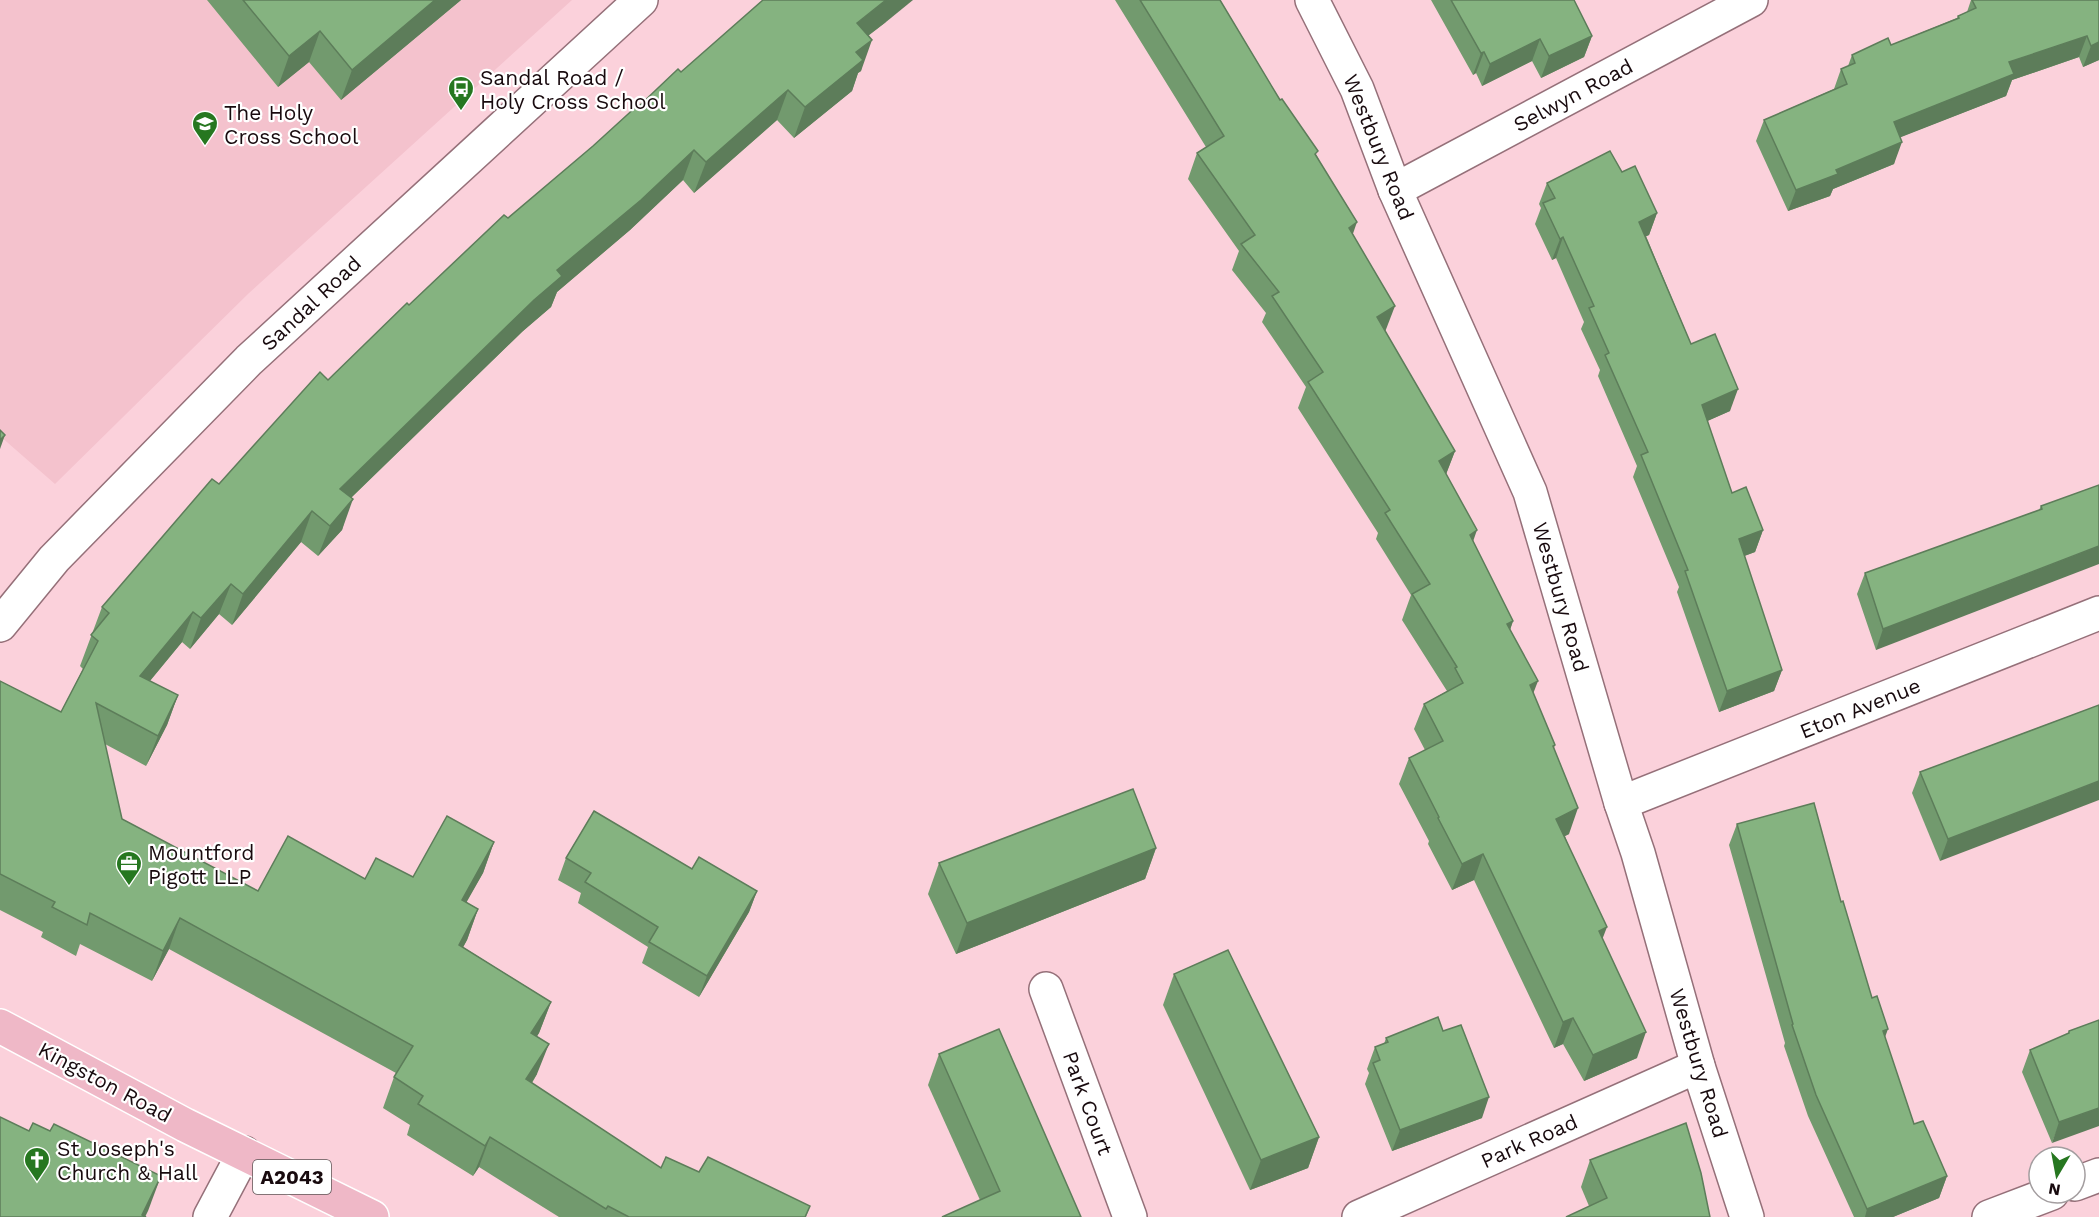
<svg xmlns="http://www.w3.org/2000/svg" width="2099" height="1217" viewBox="0 0 2099 1217" font-family="'Work Sans',sans-serif">
	<style>
		.built { fill: #f4c2cd }
		.lines { fill: none; stroke-linecap: round; stroke-linejoin: round }
		.minor-casing { stroke: #957079; stroke-width: 36 }
		.major-casing { stroke: #fff; stroke-width: 36 }
		.minor { stroke: #fff; stroke-width: 33 }
		.major { stroke: #efb8c7; stroke-width: 33 }
		.wall { fill: #729a6e }
		.shaded-wall { fill: #5d7d5a }
		.building { fill: #85b380; stroke: #5d7d5a; stroke-width: 1.5 }
		.labels { text-anchor: middle; dominant-baseline: central; stroke-width: 4.5; stroke-linejoin: round; paint-order: stroke }
		.shield { fill: #fff; stroke: #5d5456; stroke-width: 1.5 }
		.shield-label { font-size: 20px; font-weight: bold; fill: #180a0e }
		.poi-label { font-size: 21px; fill: #180a0e; stroke: #fff; text-anchor: start }
		.street-label { font-size: 21px; fill: #180a0e; stroke: #fff }
	</style>
	<rect width="100%" height="100%" fill="#fbd1db"/>
	<path class="built" d="M0,0h572l-323,293 -194,191 -55,-48z"/>
	<g class="lines">
		<defs>
			<g id="minor">
				<path d="M1312,0l45,89 38,101 135,302 91,311 17,50 60,213 49,151"/>
				<path d="M1395,190l356,-190"/>
				<path d="M0,625l54,-66 195,-199 392,-360"/>
				<path d="M1621,803l478,-190"/>
				<path d="M1046,989l84,228"/>
				<path d="M2075,1184l24,-9"/>
				<path d="M210,1217l34,-64"/>
				<path d="M1359,1217l339,-151"/>
				<path d="M1989,1217l63,-24"/>
			</g>
			<path id="major" d="M0,1026l185,99 187,92"/>
		</defs>
		<use href="#minor" class="minor-casing"/>
		<use href="#major" class="major-casing"/>
		<use href="#minor" class="minor"/>
		<use href="#major" class="major"/>
	</g>
	<g class="wall">
		<path d="M207,0h254l-120,100 -32,-38 -31,25z"/>
		<path d="M1115,0h105l60,100 37,56 36,78 32,98 70,119 -9,23 27,68 40,79 -3,9 23,64 22,51 -1,3 15,86 -4,2 37,103 35,119 -53,23 -21,-37 -9,4 -80,-168 -22,10 -24,-46 1,-3 -30,-57 10,-26 16,-8 -11,-21 10,-25 23,-13 -45,-71 9,-25 -35,-56 2,-6 -80,-125 8,-21 -44,-65 4,-9 -34,-43 7,-19 -51,-72 9,-26 9,-6z"/>
		<path d="M1431,0h143l18,36 -8,21 -43,21 -9,-17 -50,25 -6,-13 -3,2z"/>
		<path d="M1971,0h128v60l-16,7 -4,-10 -67,23 -6,16 -106,41 -6,27 -61,25 -3,7 -42,15 -32,-70 8,-21 70,-31 7,-20 7,-3 4,-11 39,-10 66,-27 1,-2 9,-4z"/>
		<path d="M886,22l-18,14 -7,35 -3,2 -6,18 -58,47 -17,-18 -83,73 -11,-13 -53,50 -73,62 -6,15 -28,24 -172,167 -9,32 -24,26 -17,-14 -69,83 -13,-11 -29,35 -8,-7 -32,39 28,14 -11,30 -21,41 -41,-22 17,75 136,72 107,-12 48,-2 81,-35 -11,31 -17,29 12,7 -11,31 -4,7 88,55 -12,31 -2,3v38l-5,9 129,85 38,4 111,34 -4,11h-247l-80,-50 -6,9 -66,-41 3,-10 -27,-17 11,-31 2,-4 -227,-124 -17,32 -72,-37 -4,12 -35,-19 2,-5 -43,-22v-229l61,31 22,-43 -3,-3 22,-59 117,-123 190,-179 99,-87 173,-146z"/>
		<path d="M1622,172l35,41 -8,22 -3,1 45,108 39,67 -23,10 25,72 31,37 -8,22 -11,4 38,114 -8,21 -55,21 -42,-120 2,-5 -46,-110 4,-11 -39,-90 2,-6 -19,-41 3,-7 -28,-64 -4,2 -17,-36 6,-16 -2,-4 8,-21z"/>
		<path d="M2099,485l-223,165 -19,-56 8,-21 174,-63 2,-4z"/>
		<path d="M2099,705l-159,156 -28,-68 8,-21z"/>
		<path d="M1737,824l104,78 44,136 29,86 33,52 -8,22 -46,19h-39l-46,-101 -24,-70 1,-3 -56,-198z"/>
		<path d="M1156,848l-11,31 -189,75 -28,-60 11,-31z"/>
		<path d="M566,858l126,11 65,22 -8,21 -50,85 -57,-34 6,-16 -70,-44 3,-10 -23,-13z"/>
		<path d="M1174,974l145,163 -11,31 -58,22 -87,-185z"/>
		<path d="M2099,1020l-47,123 -30,-71 8,-22 38,-16 1,-3z"/>
		<path d="M1443,1031l39,87 -90,33 -27,-67 4,-11 -2,-4 8,-22 9,-3 2,-6z"/>
		<path d="M939,1054l142,163 -101,-17 -52,-115z"/>
		<path d="M1590,1160l120,57 -121,-11 -8,-19z"/>
	</g>
	<g class="shaded-wall">
		<path d="M435,0h26l-120,100 11,-30z"/>
		<path d="M886,0h27l-27,22 -41,31 12,-30z"/>
		<path d="M320,31l-11,31 -31,25 11,-31z"/>
		<path d="M1592,36l-8,21 -43,21 8,-22z"/>
		<path d="M2087,36l-8,21 -67,23 -6,16 -120,47 8,-21 115,-60z"/>
		<path d="M1540,39l-8,22 -50,25 8,-22z"/>
		<path d="M872,40l-11,31 -3,2 -6,18 -58,47 11,-31 51,-55z"/>
		<path d="M2099,42v18l-16,7 8,-21z"/>
		<path d="M1484,52l-8,21 -3,2 8,-22z"/>
		<path d="M788,90l-11,30 -83,73 12,-31z"/>
		<path d="M1902,142l-8,22 -61,25 -3,7 -42,15 8,-21 40,-20z"/>
		<path d="M694,150l-11,30 -53,50 -73,62 -6,15 -28,24 -194,188 11,-30 217,-219z"/>
		<path d="M1657,213l-8,22 -17,8 7,-21z"/>
		<path d="M1357,222l-9,26 1,-20z"/>
		<path d="M1563,237l-7,21 -4,2 8,-21z"/>
		<path d="M1395,306l-10,26 -8,-15z"/>
		<path d="M1738,389l-8,22 -36,16 8,-22z"/>
		<path d="M5,435l-5,14v-9z"/>
		<path d="M1455,451l-10,26 -6,-16z"/>
		<path d="M353,499l-11,31 -24,26 12,-30z"/>
		<path d="M312,511l-11,31 -69,83 11,-31z"/>
		<path d="M1477,530l-9,26 2,-21z"/>
		<path d="M1763,530l-8,22 -24,9 8,-22z"/>
		<path d="M2099,546v18l-223,86 7,-21z"/>
		<path d="M231,584l-12,30 -29,35 11,-31z"/>
		<path d="M193,612l-11,30 -53,64 11,-30z"/>
		<path d="M1513,621l-9,26 3,-23z"/>
		<path d="M1782,670l-8,21 -55,21 8,-21z"/>
		<path d="M1538,681l-10,26 2,-22z"/>
		<path d="M178,695l-11,30 -21,41 12,-30z"/>
		<path d="M2099,781v19l-159,61 8,-22z"/>
		<path d="M1578,808l-9,26 -22,11 9,-26z"/>
		<path d="M494,842l-11,31 -32,57 11,-30z"/>
		<path d="M1156,848l-11,31 -189,75 11,-31z"/>
		<path d="M1483,854l-9,26 -22,10 10,-26z"/>
		<path d="M757,891l-8,21 -50,85 8,-21z"/>
		<path d="M478,909l-11,31 -19,35 11,-30z"/>
		<path d="M180,918l-11,31 -17,32 11,-30z"/>
		<path d="M1607,927l-10,26 2,-22z"/>
		<path d="M551,1002l-12,31 -19,30 11,-30z"/>
		<path d="M1573,1018l-10,26 -9,4 9,-26z"/>
		<path d="M1888,1029l-8,22 3,-20z"/>
		<path d="M1646,1032l-9,26 -53,23 9,-26z"/>
		<path d="M549,1044l-12,30 -22,35 11,-30z"/>
		<path d="M1489,1097l-7,21 -90,33 8,-21z"/>
		<path d="M2099,1108v18l-47,17 7,-21z"/>
		<path d="M490,1137l-11,30 -6,9 12,-30z"/>
		<path d="M1319,1137l-11,31 -58,22 11,-30z"/>
		<path d="M161,1176l-13,35 -3,6h-4z"/>
		<path d="M1947,1176l-8,22 -46,19h-28l2,-8z"/>
	</g>
	<g class="building">
		<path d="M243,0h192l-83,70 -32,-39 -31,25z"/>
		<path d="M763,0h123l-29,23 15,17 -16,12 7,8 -58,47 -17,-17 -82,72 -12,-12 -53,50 -84,70 5,6 -28,24 -194,189 13,10 -23,27 -18,-15 -69,83 -12,-10 -30,34 -8,-6 -53,64 38,19 -20,41 -62,-33 26,116 136,72 30,-55 77,43 11,-21 37,19 34,-61 47,26 -32,58 16,9 -19,36 92,57 -20,31 18,11 -23,35 135,89 5,-11 33,15 9,-15 102,49 -5,11h-176l-21,-11 -2,3 -116,-72 -5,9 -67,-42 5,-8 -29,-19 19,-31 -233,-128 -17,33 -73,-38 -3,12 -35,-18 3,-5 -55,-28v-193l61,31 37,-71 -7,-6 18,-22 -7,-6 110,-128 7,5 101,-112 8,8 79,-77 2,2 95,-90 4,3 85,-72 45,-41 1,1 39,-37 3,3z"/>
		<path d="M1140,0h80l60,100 2,-1 36,52 -3,3 42,68 -8,6 46,78 -18,11 78,134 -16,10 38,69 -7,5 43,86 -6,3 31,57 -8,4 25,60 -2,1 25,62 -22,11 51,108 -8,4 47,101 -53,23 -20,-37 -10,4 -80,-168 -21,10 -24,-46 1,-1 -30,-59 34,-17 -19,-37 39,-21 -8,-15 2,-1 -45,-73 18,-10 -45,-71 5,-3 -82,-128 15,-10 -51,-76 7,-4 -38,-48 14,-9 -58,-82 27,-17z"/>
		<path d="M1451,0h123l18,36 -43,20 -9,-17 -50,25 -6,-12 -3,1z"/>
		<path d="M1972,0h127v42l-8,4 -4,-10 -78,26 5,12 -120,48 8,20 -66,28 2,4 -42,16 -32,-70 83,-36 -6,-15 14,-6 -3,-8 36,-17 3,7 68,-27 -1,-2 18,-8z"/>
		<path d="M1610,151l12,21 13,-6 22,47 -18,9 52,122 24,-10 23,55 -36,16 30,88 14,-6 17,43 -24,9 43,131 -55,21 -42,-120 3,-1 -47,-115 7,-3 -43,-97 4,-2 -20,-45 5,-2 -31,-69 -3,2 -17,-36 12,-5 -8,-15z"/>
		<path d="M0,430l5,5 -5,5z"/>
		<path d="M2099,485v61l-216,83 -18,-56 177,-64 -1,-3z"/>
		<path d="M2099,705v76l-151,58 -28,-67z"/>
		<path d="M1133,789l23,59 -189,75 -28,-60z"/>
		<path d="M1814,803l27,99 2,-1 29,97 5,-2 11,33 -5,2 31,93 9,-3 24,55 -80,33 -51,-114 -24,-70 1,-1 -56,-200z"/>
		<path d="M594,811l98,58 7,-12 58,34 -50,85 -58,-34 9,-15 -73,-45 6,-9 -25,-15z"/>
		<path d="M1228,950l91,187 -58,23 -87,-186z"/>
		<path d="M1438,1017l5,14 18,-6 28,72 -89,33 -27,-67 7,-3 -5,-13 13,-5 -2,-4z"/>
		<path d="M2099,1020v88l-40,14 -29,-72 39,-17v-2z"/>
		<path d="M999,1029l82,188h-139l58,-26 -61,-137z"/>
		<path d="M0,1117l29,14 4,-8 17,8 4,-7 107,52 -19,39 4,2h-146z"/>
		<path d="M1686,1123l15,50 9,44h-144l41,-19 -17,-38z"/>
	</g>
	<defs>
		<symbol id="bus-pin" viewBox="-11 -11 22 30"><path d="M0 17L-7.5 6A9.5 9.5 0 1 1 7.5 6Z" fill="#267720" stroke="#fff"/><path d="M-5-6H5V4H4V6H2V4H-2V6H-4V4H-5ZM-3.5-4V0h7V-4ZM-3.5 1.2v1.5H-2V1.2ZM2 1.2v1.5H3.5V1.2Z" fill="#fff"/></symbol>
		<symbol id="school-pin" viewBox="-11 -11 22 30"><path d="M0 17L-7.5 6A9.5 9.5 0 1 1 7.5 6Z" fill="#267720" stroke="#fff"/><path d="M0-5L7-2L0 1L-7-2ZM-4 1L0 2.5L4 1V4Q0 6-4 4Z" fill="#fff"/></symbol>
		<symbol id="office-pin" viewBox="-11 -11 22 30"><path d="M0 17L-7.5 6A9.5 9.5 0 1 1 7.5 6Z" fill="#267720" stroke="#fff"/><path d="M-6-3h4V-5.5h4V-3h4V5H-6ZM-1-4.5V-3h2v-1.5ZM-6 0V1H6V0Z" fill="#fff"/></symbol>
		<symbol id="church-pin" viewBox="-11 -11 22 30"><path d="M0 17L-7.5 6A9.5 9.5 0 1 1 7.5 6Z" fill="#267720" stroke="#fff"/><path d="M-1.2-6h2.4v3.5h3.3v2.4h-3.3V6h-2.4V-.1h-3.3v-2.4h3.3Z" fill="#fff"/></symbol>
	</defs>
	<g fill-rule="evenodd">
		<use href="#bus-pin" x="446" y="74" width="30" height="40"/>
		<use href="#school-pin" x="190" y="109" width="30" height="40"/>
		<use href="#office-pin" x="114" y="849" width="30" height="40"/>
		<use href="#church-pin" x="22" y="1145" width="30" height="40"/>
	</g>
	<g class="labels">
		<rect class="shield" x="253" y="1160" width="78" height="34" rx="4.5"/>
		<g class="shield-label">
			<text x="292" y="1177">A2043</text>
		</g>
		<g class="poi-label">
			<text x="480" y="77">Sandal Road /<tspan x="480" dy="24">Holy Cross School</tspan></text>
			<text x="224" y="112">The Holy<tspan x="224" dy="24">Cross School</tspan></text>
			<text x="148" y="852">Mountford<tspan x="148" dy="24">Pigott LLP</tspan></text>
			<text x="57" y="1148">St Joseph's<tspan x="57" dy="24">Church &amp; Hall</tspan></text>
		</g>
		<g class="street-label">
			<text transform="translate(1573 95) rotate(-28)">Selwyn Road</text>
			<text transform="translate(1379 147) rotate(68)">Westbury Road</text>
			<text transform="translate(311 303) rotate(-43)">Sandal Road</text>
			<text transform="translate(1561 597) rotate(74)">Westbury Road</text>
			<text transform="translate(1860 708) rotate(-22)">Eton Avenue</text>
			<text transform="translate(1699 1063) rotate(73)">Westbury Road</text>
			<text transform="translate(105 1082) rotate(28)">Kingston Road</text>
			<text transform="translate(1088 1103) rotate(70)">Park Court</text>
			<text transform="translate(1529 1141) rotate(-24)">Park Road</text>
		</g>
	</g>
	<g transform="translate(2057 1175) rotate(190)"><circle r="28" fill="#ffffff" stroke="#a39d9f" stroke-width="1.5"/>
	<path d="M0-4.5L10 22L0 15L-10 22Z" fill="#267720"/>
	<text y="-9" font-size="16" font-weight="bold" text-anchor="middle" fill="#180a0e">N</text>
	</g>
</svg>
